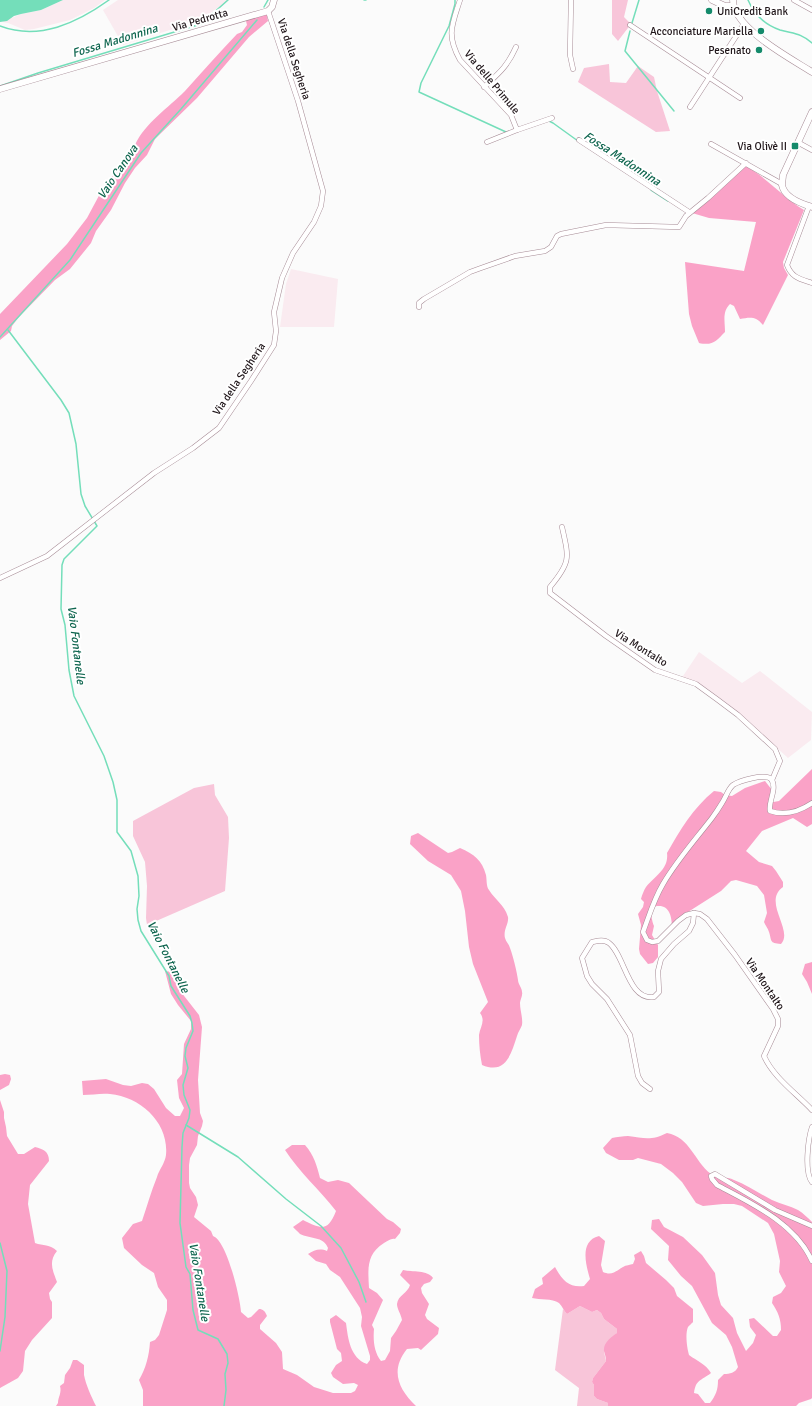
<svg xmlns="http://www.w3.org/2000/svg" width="812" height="1406" viewBox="0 0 812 1406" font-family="Signika,sans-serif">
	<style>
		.built { fill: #faebf0 }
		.green { fill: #f8c5d9 }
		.forest { fill: #faa2c7 }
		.water { fill: #74deba }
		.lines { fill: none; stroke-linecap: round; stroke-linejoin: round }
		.stream { stroke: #74deba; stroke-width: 1.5 }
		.minor-casing { stroke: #a78c96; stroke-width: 5.5 }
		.tertiary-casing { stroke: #a78c96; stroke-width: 7 }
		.minor { stroke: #fff; stroke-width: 4.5 }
		.tertiary { stroke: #fff; stroke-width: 6 }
		.poi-dot { fill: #148a6b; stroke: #fff; stroke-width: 1.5 }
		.labels { text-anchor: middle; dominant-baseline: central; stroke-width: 4; stroke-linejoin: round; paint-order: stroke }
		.poi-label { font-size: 11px; fill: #1f1519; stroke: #fff; text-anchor: end }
		.street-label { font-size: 11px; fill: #1f1519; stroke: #fff }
		.water-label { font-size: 12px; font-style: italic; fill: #0e654e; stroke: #fff }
	</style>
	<rect width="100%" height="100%" fill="#fbfbfb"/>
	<g class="built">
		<path d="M63,0h42l-11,8 -24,12 -36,9 -9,1 -17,-7 -6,-1 19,-8 20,-4z"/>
		<path d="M118,0h111l-28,20 -78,25 -20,-35z"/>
		<path d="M291,269l47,10 -4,48h-54l6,-43z"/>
		<path d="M699,652l43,31 18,-12 52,41 -1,28 -23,18 -55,-50 -23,-17 -29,-12z"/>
	</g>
	<g class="green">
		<path d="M612,0h16l-4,17 7,7 -13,17 -6,-7z"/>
		<path d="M609,64l1,18 16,1 12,-17 16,11 3,14 13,40 -14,1 -78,-50 6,-14z"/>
		<path d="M214,784l1,11 13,22 1,21 -4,53 -78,34 -1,-7 1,-32 -2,-24 -12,-26v-15l61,-33z"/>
		<path d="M580,1306l12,6 5,-2 4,3 3,6 13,10v4l-13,19 2,9 -13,17 -1,4 2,3v11l3,3 11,4v3h-31l2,-18 -24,-18 8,-61 4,5z"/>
	</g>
	<g class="forest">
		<path d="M266,10l2,11 -19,16 -52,61 -42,41 -8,16 -12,13 -10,15 -14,27 -15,21 -5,12 -21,26 -15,11 -37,38 -6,8 -1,5 -11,9v-26l67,-70 20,-26 15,-28 33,-45c10,-22 33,-37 50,-54 17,-19 34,-38 52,-57l5,-2 5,-7 -2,-8z"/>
		<path d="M746,166c21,12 37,31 58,44l-21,52 1,6 4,7 -25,50c-7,-9 -13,-8 -23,-6l-6,-13 -4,-2c-8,8 -5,17 -5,28 -9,9 -12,14 -26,11l-7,-17 -3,-12 -4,-52 59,9 12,-49 -47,-4 -17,-5 15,-11z"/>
		<path d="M812,769v55l-5,3 -14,-9 -31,13 -16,20 13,11 13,4 4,5 7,11v5c-21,15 11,43 -2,57 -12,-1 -9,-3 -12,-12 -1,-4 -4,-7 -5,-10l3,-9 -3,-18 -7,-9 -21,-6 -5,1 -10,10 -33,21 -16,16c0,-14 -4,-27 -22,-20 1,5 2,14 4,18l-2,9 6,10v12l-5,6 -5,1 -8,-10 -1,-5 2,-24 -3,-11 5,-7 1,-5 -3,-3c1,-4 3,-9 5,-12 9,-11 23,-18 21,-34 13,-23 26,-45 47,-62l7,1 4,3 7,1 13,-8 20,-7 7,9 -4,13 11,-2z"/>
		<path d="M418,833l30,20 4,-1 8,-4c14,6 22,12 26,27 1,5 0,11 3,15 6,10 15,14 19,27 1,7 -5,13 -3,21 1,4 4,6 5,10 3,8 7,24 8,32 0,4 4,8 4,12 1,3 -2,8 -2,11 0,7 3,15 2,22 -1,3 -4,7 -5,11 -6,18 -11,39 -35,29 -2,-10 -3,-20 -3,-30 1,-8 7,-14 1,-22l8,-11 -15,-38 -4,-17 -4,-36 -4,-20 -10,-16 -23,-14 -18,-17 1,-8z"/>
		<path d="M812,962v32l-5,-12 -5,-8 3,-10z"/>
		<path d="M165,971l7,1 6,14 3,6 18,23 3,12 -4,53 2,33 3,8 -1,5 -4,10 -1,9 -7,13 -1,7v18l1,5 6,9 2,8 -4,12 17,14 2,5c14,5 27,61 28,76l7,6 3,-1 8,-8c4,0 6,2 8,7l-7,9v4l16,14 6,9 1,17 14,6 17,12 19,6h18l4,-2 3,-6 -4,-2 -11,1 -10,-7 -2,-4 5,-8 6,-4 -1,-8 -4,-4 -7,-27v-3l6,-4 10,8c2,15 4,35 21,41l3,-4v-4l-9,-30 1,-9 -2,-9 -20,-31 -10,-7 -4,-6 -10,-3 -8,-7c6,-4 12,-6 19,-3l1,-3c-4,-12 -19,-9 -28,-14 -2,-2 -5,-5 -7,-7l10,-7c18,9 25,12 33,-9 -16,-21 -37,-39 -51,-61l7,-5h13c9,10 12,21 15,33l8,4 10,-2 11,3 38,36 6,3 8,7 -1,4 -5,6c-4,-1 -7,2 -11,4 -18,11 -16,27 -15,45l8,5 6,7 -11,25 2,4c-1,11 0,23 7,32l4,-1 5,-9 1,-13 5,-7 6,-11c-1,-6 -5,-11 -5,-16 1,-9 11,-11 13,-19l-10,-10 3,-5c9,2 25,0 30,8l-3,4 -6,2 -3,4 1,5 7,11 -4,11 2,4 12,9 -1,6 -17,16 -3,-2 -11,1c-17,21 -9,40 9,57h-273v-16l-4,-10c7,-12 10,-24 11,-38l5,-2 4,-5 8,-25v-10l-9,-13 -4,-14 -12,-8 -18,-17 -2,-10 11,-14 9,-3c5,-15 9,-29 15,-44 2,-7 8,-14 9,-22 3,-32 -25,-58 -56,-61 -9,-1 -18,1 -27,1l-1,-14 24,-2 17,6 8,1 11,-3 6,1 6,5 12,19 9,8h5l4,-8 -5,-10 -2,-18 5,-6 2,-30 7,-15v-8l-13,-16 -7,-11z"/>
		<path d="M5,1074l5,1 1,4 -2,6 -9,5v-15z"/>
		<path d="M0,1100l4,12v6l2,9 1,9 11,18h6l11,-7c8,2 14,4 14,14l-19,24 -2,19 7,39c8,3 15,1 22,8 -9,11 -4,20 0,31l-8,11 1,6 2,3v16l-20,22 -7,11 -2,20 -5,7 -18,10z"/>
		<path d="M667,1133c23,4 27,28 44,41 6,5 16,2 23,6 13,5 26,14 38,20 9,4 18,6 26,10 5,3 10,8 14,12v176l-1,1 -12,4 -3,3h-188v-3l-11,-4 -3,-3v-11l-2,-3 1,-4 13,-17c0,-4 -1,-6 -2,-10 -1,-8 7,-14 13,-18v-4l-13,-10 -3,-6 -4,-3 -5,2 -12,-6 -13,8c-3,-3 -5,-8 -8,-11 -7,-5 -19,-3 -27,-5l3,-9 8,-5 -1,-6 13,-11c7,13 14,21 29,19l6,-7c-4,-14 -11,-38 9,-43l6,5 -4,24 2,7c9,4 13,-1 20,-5 3,-2 7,-2 10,-3l2,-5 -1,-4 7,-4 3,5 2,7 20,17 8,8 3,8 16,13v13c0,0 -4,4 -5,5 -3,7 -1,21 1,28 8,6 17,9 22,18 -10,8 -15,6 -17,20l4,1 7,9h5c6,-8 8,-13 8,-23l6,-6c6,0 11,-1 14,-7l-6,-20 -6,-12 -14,-12 -20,-37 -11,-10 -13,-16 1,-14 -18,-17 1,-9 7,-1 5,8 19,10 19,18 13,18 3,22 3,10 12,13 4,15 9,18 7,-8 3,-8 -6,-8 -1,-8 5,-1 19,18h4l4,-6c0,-11 -3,-18 -9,-27l1,-6 8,-4 5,-7 -7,-14 1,-11 -6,-27 -6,-11 -26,-17 -8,-2h-11l-20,2 -7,-3 -14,-21 -9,-9 -12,-9 -23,-6 -5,2h-14l-13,-7 -3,-5 9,-10c5,-1 11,-2 16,-2 16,2 23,5 39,-3z"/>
		<path d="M73,1360h4l7,5c0,3 0,7 0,10 2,10 7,21 12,31h-40l2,-3c0,-6 4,-10 2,-17l4,-3 1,-8 5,-7z"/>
	</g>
	<path class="water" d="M0,0h63l-22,10 -20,4 -7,2 -7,5 -7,1z"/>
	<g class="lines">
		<g class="stream">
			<path d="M364,0h2"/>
			<path d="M455,0v4l-6,22 -28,57 -2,9 87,40"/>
			<path d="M748,0c6,14 17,25 32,30 14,4 21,3 32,13"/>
			<path d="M264,7l4,-7"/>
			<path d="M632,23l7,-23"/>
			<path d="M0,26c39,15 77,-3 109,-26"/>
			<path d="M630,31l-5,20 49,60"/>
			<path d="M0,86l38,-13 163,-49 27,-24"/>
			<path d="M549,121l4,2 25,18"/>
			<path d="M651,190l17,11"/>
			<path d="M8,330l53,70 8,13 7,31 5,50 4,12 12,20 -33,33 -2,6 -1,44 4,16 4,45 5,26 30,60 9,26 4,18v32l14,19 7,25 1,20 -2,13 1,11 3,11 28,45 2,10 19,30 2,7 1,8 -7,17 -1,8 3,12 -5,17 1,10 6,15 -1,8 -6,15 -1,14 -2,76 6,44 4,7 3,36 5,20 20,9 9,15 1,9 -3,11 1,16 -2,16"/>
			<path d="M0,337l70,-77 71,-107 40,-44 76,-89"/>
			<path d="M186,1125l52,32 48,42 35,27 20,22 18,34 7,20"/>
			<path d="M0,1243l7,28 -2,46 -5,34"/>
		</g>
		<defs>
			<g id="minor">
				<path d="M460,0c-8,25 -14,35 0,60l51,55 6,15"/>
				<path d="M571,0l-1,55 3,14"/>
				<path d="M794,0l18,10"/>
				<path d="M630,25l110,73"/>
				<path d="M484,87c15,-14 23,-20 32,-40"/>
				<path d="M690,107l54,-83"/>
				<path d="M579,140l110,72"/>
				<path d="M487,142l30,-12 35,-12"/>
				<path d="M799,143l13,7"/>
				<path d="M711,144l71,40"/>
				<path d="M809,206l-22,59c5,13 13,14 25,18"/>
				<path d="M419,307v-4l5,-4 46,-27 11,-4 34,-12 30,-5 6,-4 6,-11 4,-2 45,-9 73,2 7,-11 22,-18 38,-35"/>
				<path d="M562,527c7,31 9,35 -12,60v6l56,43 49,34 41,14 22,16 20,15 37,34 5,12 -8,19"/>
				<path d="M0,578l47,-22 107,-83 39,-25 26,-20 32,-47 23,-36 2,-14 -2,-19 8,-34 11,-25 21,-31 7,-16 2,-15 -25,-90 -30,-90"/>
				<path d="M812,803c-12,8 -27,13 -42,8 -2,-10 8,-23 1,-32 -6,-6 -32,2 -38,6 -5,4 -7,12 -11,18 -3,5 -7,11 -10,15 -17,22 -35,42 -49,66 -9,15 -14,32 -20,48l4,8 5,2 6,-1 20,-20 8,-6 8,-2 6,1 7,5 28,36 38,54 5,10v7l-14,30c9,21 33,38 48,54"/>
				<path d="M650,1089l-8,-6 -4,-7 -8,-41 -23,-36 -15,-15 -5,-8 -5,-18 10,-16c5,-1 12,-3 17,1 16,12 19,58 45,54l5,-5 -1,-21 3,-12 13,-15 15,-13 4,-8 1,-10"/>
				<path d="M812,1127c-4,12 -8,45 0,55"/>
				<path d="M812,1226l-37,-16 -60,-36 -4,2 1,3 5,6c34,18 78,38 95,76"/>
			</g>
			<g id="tertiary">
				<path d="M712,0l13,6h8"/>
				<path d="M733,0c0,28 57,58 79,72"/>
				<path d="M0,89l268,-78 4,-4 2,-7"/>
				<path d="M812,112l-29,63c0,3 -1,7 -1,10 2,12 20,19 30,22"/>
			</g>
		</defs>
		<use href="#minor" class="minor-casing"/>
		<use href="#tertiary" class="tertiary-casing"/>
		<use href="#minor" class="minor"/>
		<use href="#tertiary" class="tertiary"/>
	</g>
	<g class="poi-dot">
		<circle cx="709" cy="11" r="4"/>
		<circle cx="761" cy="31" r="4"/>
		<circle cx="759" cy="50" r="4"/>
		<rect x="791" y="142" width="8" height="8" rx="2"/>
	</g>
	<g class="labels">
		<g class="poi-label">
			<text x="717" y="11" text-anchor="start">UniCredit Bank</text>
			<text x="753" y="31">Acconciature Mariella</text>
			<text x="751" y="50">Pesenato</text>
			<text x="787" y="146">Via Olivè II</text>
		</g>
		<g class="street-label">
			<text transform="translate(200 20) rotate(-16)">Via Pedrotta</text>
			<text transform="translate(294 59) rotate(72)">Via della Segheria</text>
			<text transform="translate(492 82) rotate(50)">Via delle Primule</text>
			<text transform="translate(239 379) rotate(-56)">Via della Segheria</text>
			<text transform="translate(641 648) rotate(32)">Via Montalto</text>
			<text transform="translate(765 984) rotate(56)">Via Montalto</text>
		</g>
		<g class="water-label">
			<text transform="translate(115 41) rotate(-17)">Fossa Madonnina</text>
			<text transform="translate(622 159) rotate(33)">Fossa Madonnina</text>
			<text transform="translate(118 172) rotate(-56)">Vaio Canova</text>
			<text transform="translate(76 645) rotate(83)">Vaio Fontanelle</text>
			<text transform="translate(168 957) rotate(63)">Vaio Fontanelle</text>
			<text transform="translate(199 1282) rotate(81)">Vaio Fontanelle</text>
		</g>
	</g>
</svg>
